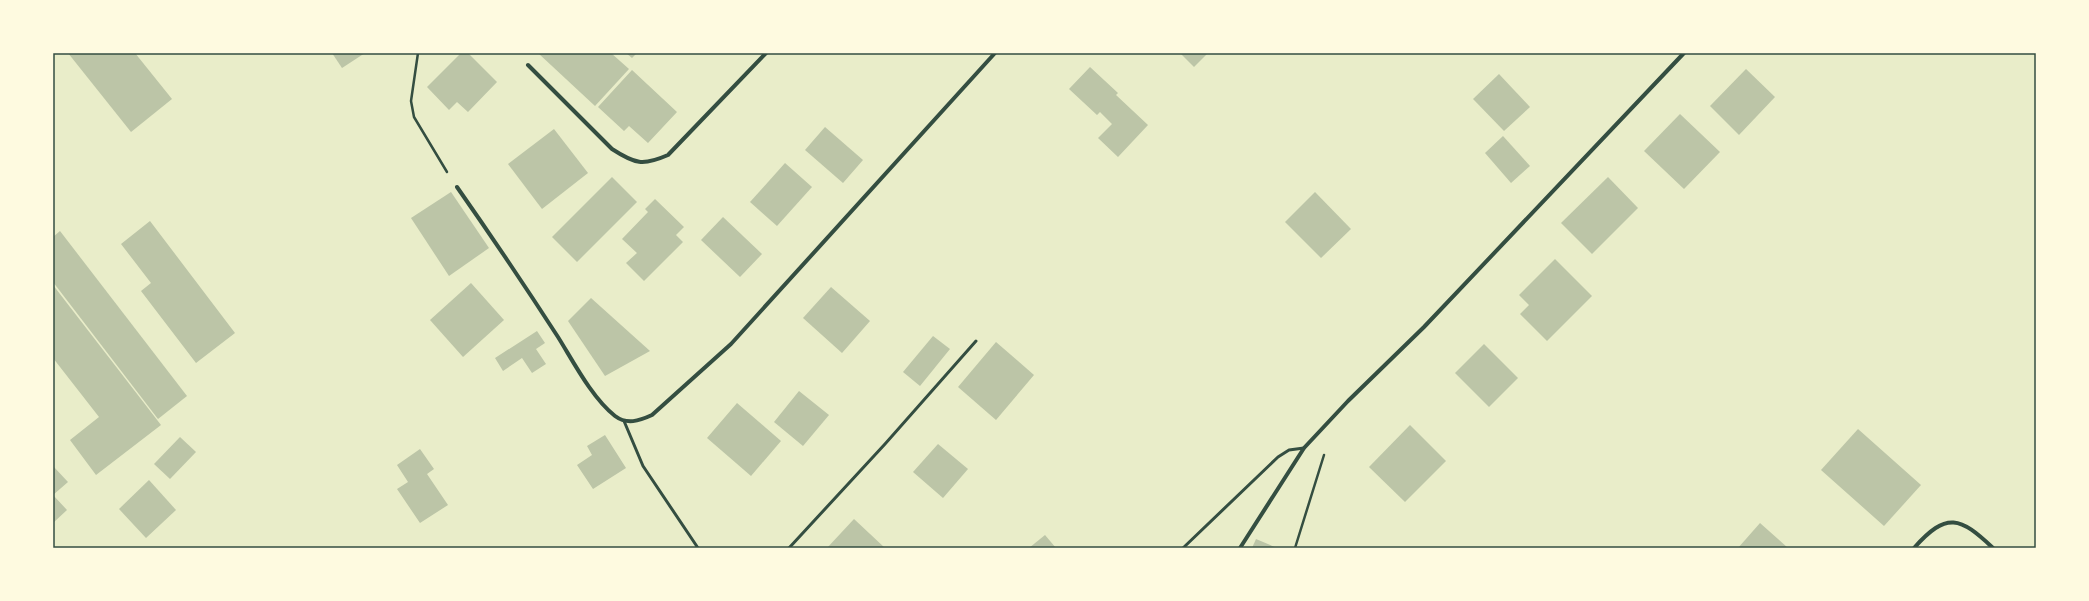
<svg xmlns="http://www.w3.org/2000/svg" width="2089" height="601" viewBox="0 0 2089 601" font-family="Roboto,sans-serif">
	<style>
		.building { fill: #bcc5a7 }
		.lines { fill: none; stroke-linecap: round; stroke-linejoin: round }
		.path { stroke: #344e41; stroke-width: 2.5 }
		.service { stroke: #344e41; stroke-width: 3 }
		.minor { stroke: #344e41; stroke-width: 4 }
		.neatline { fill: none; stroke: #344e41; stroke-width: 1.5 }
	</style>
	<rect width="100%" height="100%" fill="#e9edc9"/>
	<g class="building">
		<path d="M68,53h67l37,46 -41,33z"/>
		<path d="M332,53h33l-23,15z"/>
		<path d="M461,53h7l29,29 -29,30 -11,-10 -8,8 -22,-23z"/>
		<path d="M538,53h73l18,16 -34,37z"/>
		<path d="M626,53h11l-5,5z"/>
		<path d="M1180,53h28l-14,14z"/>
		<path d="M1090,67l28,26 -2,2 32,30 -30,32 -20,-19 14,-14 -12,-12 -3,3 -28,-26z"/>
		<path d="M1746,69l29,28 -36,38 -29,-29z"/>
		<path d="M632,70l45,42 -29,31 -19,-17 -5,5 -26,-24z"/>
		<path d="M1499,74l31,33 -26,24 -31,-32z"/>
		<path d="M1680,114l40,38 -36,37 -40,-38z"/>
		<path d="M825,127l38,33 -20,23 -38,-33z"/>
		<path d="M554,129l34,44 -46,36 -34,-45z"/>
		<path d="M1503,136l27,30 -19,17 -26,-30z"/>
		<path d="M785,163l27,24 -35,39 -27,-24z"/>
		<path d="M612,177l25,25 -60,60 -25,-25z"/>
		<path d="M1608,177l30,31 -46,46 -31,-31z"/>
		<path d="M451,192l38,56 -40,28 -38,-58z"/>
		<path d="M1315,192l36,37 -30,29 -36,-36z"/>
		<path d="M655,199l29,28 -8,8 7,7 -39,39 -18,-18 11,-10 -15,-14 26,-27 -3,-3z"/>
		<path d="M723,217l39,37 -22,23 -39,-37z"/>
		<path d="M150,221l85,112 -39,30 -55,-72 10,-8 -30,-39z"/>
		<path d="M60,231l127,165 -29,23 -105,-137v-45z"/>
		<path d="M1555,259l37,37 -45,45 -27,-27 9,-9 -10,-10z"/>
		<path d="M471,283l33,37 -41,37 -33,-37z"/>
		<path d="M53,285l108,140 -65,50 -26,-35 29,-23 -46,-59z"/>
		<path d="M831,287l39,34 -28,32 -39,-35z"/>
		<path d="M591,298l59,53 -45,25 -37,-55z"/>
		<path d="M537,331l8,12 -9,6 10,15 -14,9 -10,-15 -19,13 -8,-13z"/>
		<path d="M933,336l17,13 -30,37 -17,-14z"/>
		<path d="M996,342l38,33 -38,45 -38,-33z"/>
		<path d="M1484,344l34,34 -29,29 -34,-34z"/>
		<path d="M799,391l30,24 -26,31 -29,-24z"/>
		<path d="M737,403l44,38 -30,35 -44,-38z"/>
		<path d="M1410,425l36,36 -41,41 -36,-35z"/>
		<path d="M1858,429l63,56 -37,41 -63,-56z"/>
		<path d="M605,435l21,33 -33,21 -16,-24 15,-10 -5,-9z"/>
		<path d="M180,437l16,15 -26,27 -16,-15z"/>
		<path d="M938,444l30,25 -25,29 -30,-26z"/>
		<path d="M420,449l14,20 -7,5 21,31 -28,18 -23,-34 11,-7 -11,-17z"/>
		<path d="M53,466l15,16 -15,13 14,15 -14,13z"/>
		<path d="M149,480l27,30 -30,28 -27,-29z"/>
		<path d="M854,519l31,29h-58z"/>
		<path d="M1760,523l28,25h-50z"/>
		<path d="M1045,535l11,13h-27z"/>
		<path d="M1256,539l21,9h-25z"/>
	</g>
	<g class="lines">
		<g class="path">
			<path d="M418,53l-7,48 3,16 33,55"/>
			<path d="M1295,548l29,-93"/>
		</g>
		<g class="service">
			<path d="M624,421l19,45 55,82"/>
			<path d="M789,548l96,-104 91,-103"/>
			<path d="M1183,548l95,-91 11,-7 15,-2"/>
		</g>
		<g class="minor">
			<path d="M528,65l84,84c23,15 31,17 56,6l98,-102"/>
			<path d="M457,187c35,50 68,99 101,150 15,24 34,61 57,79 12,9 24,5 37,-1l79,-71 264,-291"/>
			<path d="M1240,548l64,-100 44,-47 76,-74 260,-274"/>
			<path d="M1914,548c33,-37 46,-31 79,0"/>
		</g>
	</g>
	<rect width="2089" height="601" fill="none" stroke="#fefae0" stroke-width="108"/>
	<rect x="54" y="54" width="1981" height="493" class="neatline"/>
</svg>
